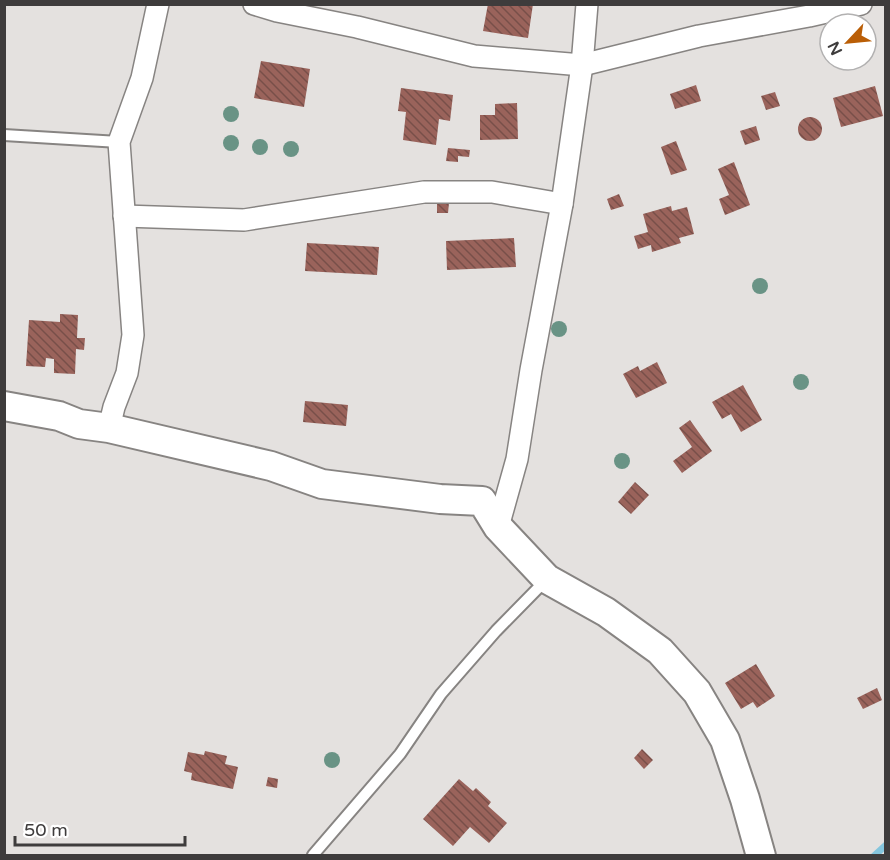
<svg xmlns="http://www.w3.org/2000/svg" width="890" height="860" viewBox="0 0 890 860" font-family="'Varela Round',sans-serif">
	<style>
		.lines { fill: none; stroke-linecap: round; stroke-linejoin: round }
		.stream { stroke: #85c6dd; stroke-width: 7 }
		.building { fill: url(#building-back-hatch) }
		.lane-casing { stroke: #878482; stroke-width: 14 }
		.street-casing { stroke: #878482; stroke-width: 24 }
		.secondary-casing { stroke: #878482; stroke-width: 32 }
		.lane { stroke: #fff; stroke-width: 10 }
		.street { stroke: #fff; stroke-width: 21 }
		.secondary { stroke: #fff; stroke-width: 28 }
		.tree { fill: #699385 }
	</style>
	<defs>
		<pattern id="building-back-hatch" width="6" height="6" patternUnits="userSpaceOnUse" patternTransform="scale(1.5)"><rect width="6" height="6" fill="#9a635b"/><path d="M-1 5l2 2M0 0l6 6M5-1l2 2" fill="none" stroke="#784f49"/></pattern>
	</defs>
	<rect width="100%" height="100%" fill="#e4e1df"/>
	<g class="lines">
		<path class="stream" d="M874,856l12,-11"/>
	</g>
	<g class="building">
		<path d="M488,4h45l-5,34 -45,-7z"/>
		<path d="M261,61l49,8 -6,38 -50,-9z"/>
		<path d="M696,85l5,16 -26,8 -5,-15z"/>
		<path d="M875,86l8,30 -42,11 -8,-29z"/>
		<path d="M401,88l52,7 -3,26 -11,-2 -3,26 -33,-5 3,-28 -8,-1z"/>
		<path d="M775,92l5,14 -14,4 -5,-14z"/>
		<path d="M517,103l1,36 -38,1v-25h15v-11z"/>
		<circle cx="810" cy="129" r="12"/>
		<path d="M756,126l4,14 -15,5 -5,-14z"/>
		<path d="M676,141l11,29 -16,5 -10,-28z"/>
		<path d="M448,148l22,2 -1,7 -11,-1v6l-12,-1z"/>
		<path d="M734,162l16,43 -25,10 -6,-16 10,-4 -11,-26z"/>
		<path d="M619,194l5,12 -13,4 -4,-11z"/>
		<path d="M437,203h12l-1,10h-11z"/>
		<path d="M671,206l1,5 15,-4 7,27 -15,4 2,5 -29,9 -1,-7 -13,4 -4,-13 14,-4 -5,-18z"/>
		<path d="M514,238l2,29 -69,3 -1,-29z"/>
		<path d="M307,243l72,4 -2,28 -72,-4z"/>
		<path d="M60,314l18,1 -1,23h8l-1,12 -8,-1 -1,25 -21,-1v-14l-8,-1 -1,9 -19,-1 3,-46 31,2z"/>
		<path d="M657,362l10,21 -31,15 -13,-24 15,-8 2,5z"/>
		<path d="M743,385l19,35 -21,12 -10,-18 -9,5 -10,-17z"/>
		<path d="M305,401l43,4 -2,21 -43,-4z"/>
		<path d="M690,420l22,31 -30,22 -9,-12 19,-14 -13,-19z"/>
		<path d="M635,482l14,13 -18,19 -13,-12z"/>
		<path d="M756,664l19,32 -18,12 -4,-6 -12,7 -16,-26z"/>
		<path d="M877,688l5,12 -19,9 -6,-11z"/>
		<path d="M642,749l11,11 -9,9 -10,-11z"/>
		<path d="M205,751l22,5 -2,8 13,3 -5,22 -42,-9 1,-7 -8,-2 4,-19 16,3z"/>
		<path d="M268,777l10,2 -1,9 -11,-2z"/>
		<path d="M459,779l14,12 3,-3 15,14 -3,4 19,17 -18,20 -19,-16 -17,19 -30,-27z"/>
	</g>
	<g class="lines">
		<defs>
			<g id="lane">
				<path d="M4,135l115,7"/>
				<path d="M313,855l87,-101 41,-60 55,-63 51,-52"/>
			</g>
			<g id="street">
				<path d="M254,4l23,7 80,16 117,29 108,9 117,-29 110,-20 52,-12"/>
				<path d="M124,216l120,4 180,-28h68l70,12"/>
				<path d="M109,428l5,-21 13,-34 6,-38 -14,-193 23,-64 16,-74"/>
				<path d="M498,527l19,-68 14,-89 31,-166 20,-139 5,-61"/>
			</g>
			<path id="secondary" d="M4,406l55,10 20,8 30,4 162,38 51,18 118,15 42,2 16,26 49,52 59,33 54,39 37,41 28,48 20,59 16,57"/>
		</defs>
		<use href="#lane" class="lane-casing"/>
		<use href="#street" class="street-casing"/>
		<use href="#secondary" class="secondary-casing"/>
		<use href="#lane" class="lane"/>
		<use href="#street" class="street"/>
		<use href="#secondary" class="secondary"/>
	</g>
	<g class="tree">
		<circle cx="231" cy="114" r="8"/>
		<circle cx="231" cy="143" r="8"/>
		<circle cx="260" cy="147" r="8"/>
		<circle cx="291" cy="149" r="8"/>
		<circle cx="760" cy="286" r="8"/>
		<circle cx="559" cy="329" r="8"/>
		<circle cx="801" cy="382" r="8"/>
		<circle cx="622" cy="461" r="8"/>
		<circle cx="332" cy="760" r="8"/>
	</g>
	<rect width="890" height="860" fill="none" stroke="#3e3c3c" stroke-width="12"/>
	<g transform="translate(848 42) rotate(244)"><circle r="28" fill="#ffffff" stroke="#b2b1b1" stroke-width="1.5"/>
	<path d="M0-4.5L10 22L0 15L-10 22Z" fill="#ba5e06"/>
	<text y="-9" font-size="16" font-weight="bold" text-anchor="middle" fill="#3e3c3c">N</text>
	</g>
	<path d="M15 836v9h170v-9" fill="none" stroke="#3e3c3c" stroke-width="3"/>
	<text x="24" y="836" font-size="18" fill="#3e3c3c" stroke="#ffffff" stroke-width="4.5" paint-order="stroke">50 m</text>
</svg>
